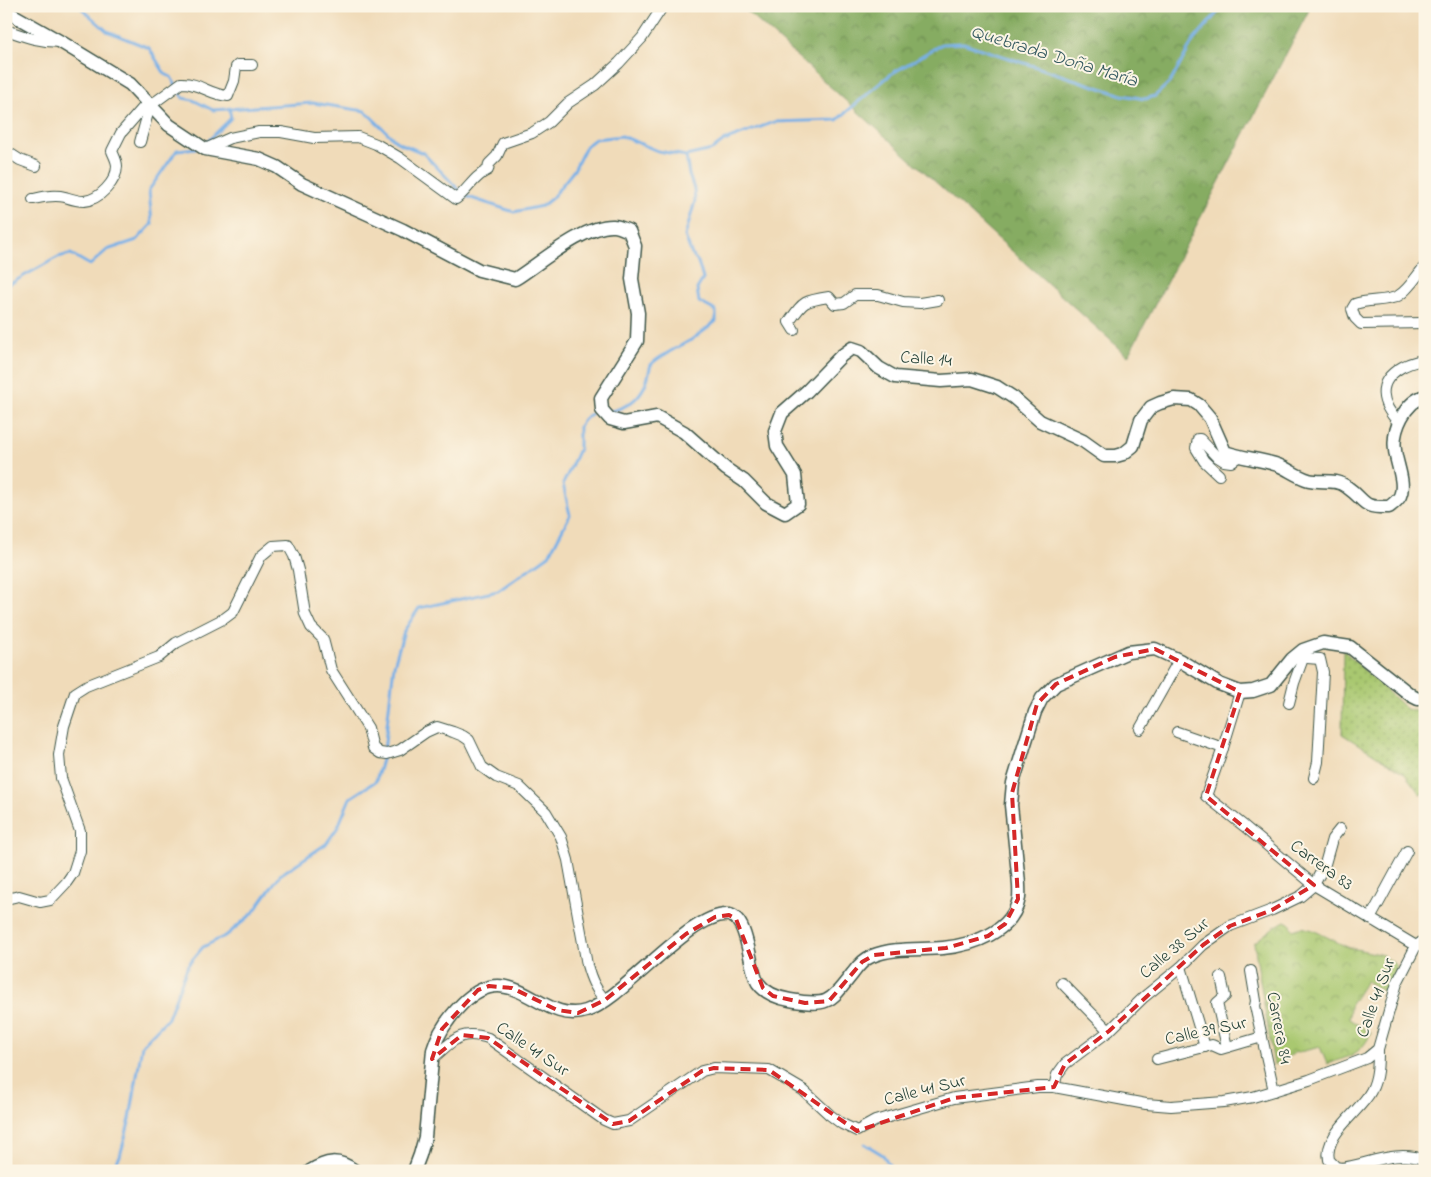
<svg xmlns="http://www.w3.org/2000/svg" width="1431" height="1177" viewBox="0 0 1431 1177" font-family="'Indie Flower',sans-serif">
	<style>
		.grass { fill: url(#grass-dots); stroke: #648252 }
		.forest { fill: url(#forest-crowns); stroke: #52744b }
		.park { fill: url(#park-crowns); stroke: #648252 }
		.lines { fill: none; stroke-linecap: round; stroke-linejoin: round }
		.stream { stroke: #78b0e7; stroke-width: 3 }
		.minor-casing { stroke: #3e5548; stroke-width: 12 }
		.tertiary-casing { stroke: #3e5548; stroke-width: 15 }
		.minor { stroke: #fff; stroke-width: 10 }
		.tertiary { stroke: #fff; stroke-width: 12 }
		.marked { fill: none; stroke: #d62828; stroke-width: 4; stroke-dasharray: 10 6; stroke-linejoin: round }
		.labels { text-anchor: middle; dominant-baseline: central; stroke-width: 4; stroke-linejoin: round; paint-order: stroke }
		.street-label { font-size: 18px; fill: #1f3d34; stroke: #fcf5e5 }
		.water-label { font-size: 19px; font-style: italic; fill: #355a61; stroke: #fcf5e5 }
	</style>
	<defs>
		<pattern id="grass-dots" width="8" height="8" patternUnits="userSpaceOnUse" patternTransform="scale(1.25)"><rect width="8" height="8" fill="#a9c870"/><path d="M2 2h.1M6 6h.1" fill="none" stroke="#89a45d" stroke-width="1.8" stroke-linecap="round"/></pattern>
		<pattern id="forest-crowns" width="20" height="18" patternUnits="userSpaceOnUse" patternTransform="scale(1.25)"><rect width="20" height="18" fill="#86ac62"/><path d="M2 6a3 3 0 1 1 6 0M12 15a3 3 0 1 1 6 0" fill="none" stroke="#6d8d52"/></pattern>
		<pattern id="park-crowns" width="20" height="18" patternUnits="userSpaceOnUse" patternTransform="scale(1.25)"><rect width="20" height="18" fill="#a9c870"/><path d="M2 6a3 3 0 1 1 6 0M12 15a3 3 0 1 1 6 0" fill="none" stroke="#89a45d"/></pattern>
	</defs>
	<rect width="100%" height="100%" fill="#fcf5e5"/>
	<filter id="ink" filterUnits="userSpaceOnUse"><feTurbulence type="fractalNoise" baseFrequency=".02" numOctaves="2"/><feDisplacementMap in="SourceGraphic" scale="10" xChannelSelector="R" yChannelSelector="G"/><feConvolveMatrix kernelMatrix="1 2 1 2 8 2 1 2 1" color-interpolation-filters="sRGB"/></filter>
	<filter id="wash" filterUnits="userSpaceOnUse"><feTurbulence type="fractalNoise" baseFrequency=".0096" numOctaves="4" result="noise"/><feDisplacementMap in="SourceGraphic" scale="20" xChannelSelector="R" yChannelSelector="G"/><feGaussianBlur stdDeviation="1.12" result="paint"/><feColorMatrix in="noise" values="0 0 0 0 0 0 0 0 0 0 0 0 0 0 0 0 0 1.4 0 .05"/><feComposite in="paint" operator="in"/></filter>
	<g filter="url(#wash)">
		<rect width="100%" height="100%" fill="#f0dbb9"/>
		<path class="grass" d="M1343,650l63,59 10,2 9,-3v85l-5,1 -16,-21 -62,-39z"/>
		<path class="forest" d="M741,6h568l-1,6 -180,344z"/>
		<path class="park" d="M1285,921l5,2 3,7 9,-3 11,3 34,17 36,8 14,11 -11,27 -20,-12 -16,25 -1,13 22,14c-10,22 -23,24 -44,31l-7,-17 -25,6 -21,12 -20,-122 20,-16z"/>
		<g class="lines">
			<g class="stream">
				<path d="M79,6l28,25 42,17 16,26 6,3 12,21 10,2 20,10 100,-7 52,8 32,31 26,11 42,43 49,16 28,-6 10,-8 22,-28 12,-24 9,-7 27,-3 36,15 28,5 26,-6 12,-9 50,-19 63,-2 54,-46 51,-30 21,-1 159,52 23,4 10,-3 16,-15 22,-40 30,-35"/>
				<path d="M205,144l26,-26 -2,-10"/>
				<path d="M6,286l52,-29 13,-3 19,11 17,-15 30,-10 15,-16 -3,-34 28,-40 19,-2"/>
				<path d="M611,411c18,-4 30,-13 36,-31 2,-5 2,-11 4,-15 4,-7 32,-20 40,-25 9,-6 17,-12 25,-19v-10l-17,-9 -2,-13 6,-10 -5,-17 -6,-7 -7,-19 10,-35 -1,-12 -5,-14 -3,-19"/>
				<path d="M384,751l10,-86 10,-34 15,-23 79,-17 51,-36 21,-40 -7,-31 16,-35v-23l5,-7 7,-5"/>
				<path d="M865,1144l18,11 10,16"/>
				<path d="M111,1171l9,-15 10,-37 12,-74 26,-27 20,-53 15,-18 24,-12 26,-22 27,-38 46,-31 12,-17 12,-29 26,-17 7,-25"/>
			</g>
		</g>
	</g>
	<g filter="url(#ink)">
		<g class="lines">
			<defs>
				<g id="minor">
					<path d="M6,30c20,7 33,12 54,12"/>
					<path d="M151,105l30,-22c17,-1 29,12 47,13l6,-15 2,-14 2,-2h14"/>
					<path d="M140,142l8,-29 4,-7"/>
					<path d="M205,149l25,-11 29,-6h22l33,6 44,-1 18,7 24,14 56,41c12,-9 18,-23 32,-29l1,-6 8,-8 6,-13 29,-10 17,-11 19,-19 27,-18 24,-22 23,-25 21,-32"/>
					<path d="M6,151l14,9 16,6"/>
					<path d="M33,199c10,-2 21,-5 32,-2 6,2 11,4 19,4 15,-1 33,-20 33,-35 0,-5 -3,-10 -5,-15l9,-18 27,-31"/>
					<path d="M1425,266c-8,9 -16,24 -27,30 -12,6 -29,3 -43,8l-3,5 3,9 6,6 64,-1"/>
					<path d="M794,330l-5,-8c15,-21 14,-21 40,-25l6,7 9,-1 11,-8h23l25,7 17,1 18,-3"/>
					<path d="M1399,423c-18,-19 -24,-41 3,-56 7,-4 16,-6 23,-8"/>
					<path d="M1219,475l-15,-14 -8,-13 2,-9h2l16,17 8,5 7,1 7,-5"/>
					<path d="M1303,650l4,8 13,1 3,13 -5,90 -4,16"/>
					<path d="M1240,692l-17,56 -17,48 38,30 70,59 102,61 7,-5 2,1"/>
					<path d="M1289,703l5,-20 11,-30"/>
					<path d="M1140,729l39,-69"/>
					<path d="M1177,732l46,16"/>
					<path d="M6,899l13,-3 21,6 10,-2 16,-17 7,-10 7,-22v-20l-19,-53 -2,-23 5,-29 11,-33 11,-7 73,-29 17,-14 49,-25 8,-6 28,-56 12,-10 15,-1 6,11 4,14 7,44 6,13 12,12 8,31 37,58 5,20 7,5 7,1 13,-4 26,-18 11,-5 16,5 10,4 6,4 13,27 14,10 23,9 27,26 15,25 7,23 19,105c4,14 8,24 18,35"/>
					<path d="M1370,919l37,-68"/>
					<path d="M1181,967l24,80"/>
					<path d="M1251,971l5,30 -1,5 19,85"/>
					<path d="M1221,977l4,19 -8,7 10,44"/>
					<path d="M1062,983l47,48"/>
					<path d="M1378,1049c0,14 0,29 -7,42 -10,20 -48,43 -42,69l7,7 5,1c28,-4 56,-19 84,-8"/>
					<path d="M432,1059c21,-18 27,-30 56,-21l116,82 9,4 16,-3 73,-50 12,-3 55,2 34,20 27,25 12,9 15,7 18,-10 79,-23 84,-11h16l92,17 25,2 53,-4 29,-5 56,-17 58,-22 11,-9 19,-66 19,-37"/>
					<path d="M1157,1059l55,-14 9,4 41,-12"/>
					<path d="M1054,1087l3,-12 8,-11 44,-33 35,-34 37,-30 22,-22 27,-19 42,-16 29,-14 13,-11 11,-21 7,-25 8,-10"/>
				</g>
				<g id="tertiary">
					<path d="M6,11l55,31 69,42 39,41 36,24 54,10 18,8 25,17 101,46 76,40 36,9c24,-15 70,-55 99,-53 4,0 10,3 15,5l6,15 -3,33 6,34 -1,28 -36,57 1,12 8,9 14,4 33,-6 27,15 42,37 18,12 22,22 19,10 13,-9 -3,-29 -18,-29 -2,-15 7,-18 25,-22 34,-35 11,-8 9,3 18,17 16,9 46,4 31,-2 25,8 17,11 26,23 43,20 21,15h12l7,-2 10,-8 8,-26 10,-13 9,-4 14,-4 17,1 8,5 11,13 15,34c17,6 35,7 53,13 10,4 20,12 31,15 13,3 26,-2 38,7 20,14 13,21 42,20 4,-3 9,-7 11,-11 6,-13 -4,-33 -5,-46 -3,-20 10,-48 30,-54"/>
					<path d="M310,1171c16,-10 28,-13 45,0"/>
					<path d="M414,1171l6,-16 5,-18 8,-87c5,-17 16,-33 29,-46 50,-50 79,22 124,7 39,-13 105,-100 143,-96 20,3 20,55 29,68 8,11 20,15 32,17 39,7 40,2 63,-27 5,-7 11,-14 19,-17 21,-9 48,-6 71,-8 30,-3 70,-16 76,-50 1,-12 -1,-23 -2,-34 -2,-20 -4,-40 -6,-59l2,-22 11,-36 11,-35 7,-14 14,-14 72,-32 27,-3 24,11 40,24 21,8 13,-1 18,-6 21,-26 11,-9 20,-7 27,4 62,49 6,3h7"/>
				</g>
			</defs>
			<use href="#minor" class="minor-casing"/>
			<use href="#tertiary" class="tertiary-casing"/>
			<use href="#minor" class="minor"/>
			<use href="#tertiary" class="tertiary"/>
		</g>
	</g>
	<path class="marked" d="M1155,649l85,43 -34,104 108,89 -42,25 -42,16 -27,19 -94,86 -44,33 -11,23 -100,11 -97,33 -88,-61 -55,-2 -12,3 -73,50 -16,3 -125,-86 -26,-3 -30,24 10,-30 36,-39 11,-4 23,2 45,22 21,3 27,-13 81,-66 29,-17 14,-2 7,4 27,69 10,8 32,7 24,-2 33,-39 12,-7 72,-7 42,-12 17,-12 13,-25 -6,-106 25,-89 19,-20 59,-27z"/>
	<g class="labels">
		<g class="street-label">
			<text transform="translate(926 360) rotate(4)">Calle 14</text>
			<text transform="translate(1321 866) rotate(36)">Carrera 83</text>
			<text transform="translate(1175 949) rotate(-40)">Calle 38 Sur</text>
			<text transform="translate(1377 998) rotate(-70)">Calle 41 Sur</text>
			<text transform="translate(1278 1028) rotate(79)">Carrera 84</text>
			<text transform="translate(1206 1032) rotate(-12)">Calle 39 Sur</text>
			<text transform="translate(532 1050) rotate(34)">Calle 41 Sur</text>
			<text transform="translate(925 1091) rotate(-14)">Calle 41 Sur</text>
		</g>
		<g class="water-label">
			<text transform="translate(1054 57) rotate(17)">Quebrada Doña María</text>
		</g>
	</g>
	<rect width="1431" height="1177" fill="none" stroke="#fcf5e5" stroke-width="25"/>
</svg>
